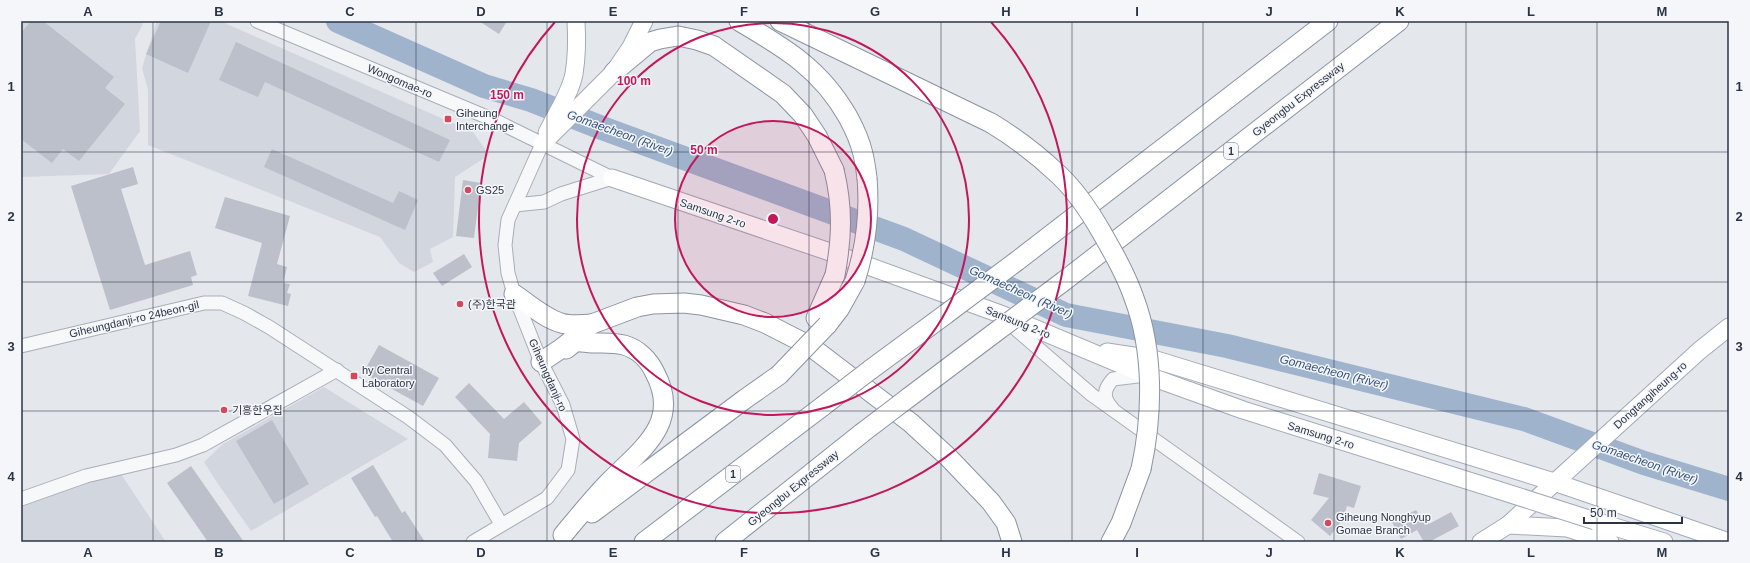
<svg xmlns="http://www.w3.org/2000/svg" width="1750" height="563" viewBox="0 0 1750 563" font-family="Helvetica,'Noto Sans KR',sans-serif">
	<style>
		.built { fill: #d2d6de }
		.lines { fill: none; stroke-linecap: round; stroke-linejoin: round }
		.river { stroke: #9fb4cc; stroke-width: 24 }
		.building { fill: #bbc0ca }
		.minor-casing { stroke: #a9aeb7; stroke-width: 15 }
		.major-casing { stroke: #a3abb8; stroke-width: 19 }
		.highway-casing { stroke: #8b94a3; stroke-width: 21 }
		.minor { stroke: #f7f8fa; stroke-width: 13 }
		.major { stroke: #fff; stroke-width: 17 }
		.highway { stroke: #fff; stroke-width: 19 }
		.major-bridge-casing { stroke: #a3abb8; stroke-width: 19; stroke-linecap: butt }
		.highway-bridge-casing { stroke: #8b94a3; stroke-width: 21; stroke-linecap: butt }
		.major-bridge { stroke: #fff; stroke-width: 17 }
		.highway-bridge { stroke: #fff; stroke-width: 19 }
		.grid { fill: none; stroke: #2b3445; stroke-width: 1; stroke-opacity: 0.55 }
		.ring { fill: none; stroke: #c2185b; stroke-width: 2 }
		.poi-dot { fill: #d1495b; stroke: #f4f6f9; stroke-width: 1.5 }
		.labels { text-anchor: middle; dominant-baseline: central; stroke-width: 3; stroke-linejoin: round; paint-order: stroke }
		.shield { fill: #f4f6f9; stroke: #676e7b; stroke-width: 1 }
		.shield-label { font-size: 10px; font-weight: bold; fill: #2b3445 }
		.street-label { font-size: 11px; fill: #2b3445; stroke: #f4f6f9 }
		.poi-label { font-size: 11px; fill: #2b3445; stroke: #f4f6f9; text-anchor: start }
		.water-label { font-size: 12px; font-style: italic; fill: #34527a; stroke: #f4f6f9 }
		.centre { fill: #c2185b; stroke: #f4f6f9; stroke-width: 2 }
		.ring-label { font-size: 12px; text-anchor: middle; font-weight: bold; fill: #c2185b; stroke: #f4f6f9; stroke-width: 3; stroke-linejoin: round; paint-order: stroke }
		.neatline { fill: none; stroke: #2b3445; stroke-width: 1.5 }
		.grid-label { font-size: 13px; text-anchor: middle; font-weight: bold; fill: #2b3445 }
	</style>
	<rect width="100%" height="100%" fill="#e4e7ec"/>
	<g class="built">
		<path d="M21,21h119l3,3 -8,15 5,92 -31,43 -88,3z"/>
		<path d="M157,21h63l253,111 16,23 -34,22 -2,60 -23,12 3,13 -19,10 -15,-9 -19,-26 -232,-92v-55l-6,-22z"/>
		<path d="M324,387l84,52 -157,92 -35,-50 -12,-19 19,-18z"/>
		<path d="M121,474l45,68h-145v-35l45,-18z"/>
	</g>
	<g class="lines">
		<path class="river" d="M338,21l146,65 47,14 71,28 302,111 162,76 161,31 297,73 120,44 85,26"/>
	</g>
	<g class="building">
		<path d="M31,21h12l71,56 -9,11 20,16 -46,57 -16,-12 -11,14 -31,-24v-106z"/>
		<path d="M161,21h50l-23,52 -42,-19z"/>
		<path d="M479,21h28l-8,13z"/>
		<path d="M236,42l214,98 -11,22 -174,-80 -7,15 -39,-17z"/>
		<path d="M272,149l121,54 6,-12 19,9 -13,30 -141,-63z"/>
		<path d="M133,167l5,17 -17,5 24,76 45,-14 7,24 -6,2 2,8 -83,25 -39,-124z"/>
		<path d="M463,180l18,3 -7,55 -18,-2z"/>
		<path d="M225,197l65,19 -13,48 10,3 -4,16 7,1 -3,9 4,1 -3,12 -40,-10 14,-53 -47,-15z"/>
		<path d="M464,254l8,13 -30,19 -9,-13z"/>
		<path d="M379,345l60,33 -16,28 -60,-33z"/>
		<path d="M469,383l35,36 20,-17 18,21 -23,20 -2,18 -29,-3 2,-24 -35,-37z"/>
		<path d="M272,420l37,64 -35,20 -38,-63z"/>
		<path d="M373,465l29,48 3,-2 20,31h-32l-16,-26 -2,1 -24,-39z"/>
		<path d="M191,466l53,76h-36l-41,-59z"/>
		<path d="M1319,473l42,13 -7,22 -7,-2 -4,13 -13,17 -19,-16 18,-22 -16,-4z"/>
		<path d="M1416,510l4,6 3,-2 6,10 22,-12 8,14 -30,16h-5l-7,-12 -16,9 -9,-17z"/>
	</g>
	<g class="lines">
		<defs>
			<g id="minor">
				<path d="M257,21l237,99 118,58"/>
				<path d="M515,205l29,-3 17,-8 51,-16"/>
				<path d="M1005,317l12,13 75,65 206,147"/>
				<path d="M21,346l183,-43h18l22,10 25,14 139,90 37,28 31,36 25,43"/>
				<path d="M1112,408c-10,-11 -8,-19 1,-29l33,-4"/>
				<path d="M21,499l65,-23 90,-21 27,-10 134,-75"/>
				<path d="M473,542l74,-44 21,-28 5,-31 -10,-34 -22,-43 -27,-68 -6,-21 -3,-28 3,-25 34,-76"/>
			</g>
			<g id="major">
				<path d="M547,133c9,-19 23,-39 27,-59 3,-18 3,-36 2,-53"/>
				<path d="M542,144l72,-72 17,-25 13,-26"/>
				<path d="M612,178l215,73 176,64 143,60 97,35 255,80"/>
				<path d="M1107,352l46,7 401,123 175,60"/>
				<path d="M1595,521l69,21"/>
				<path d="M1508,525l59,3 43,14"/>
				<path d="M1481,542l27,-17 191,-174 30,-24"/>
			</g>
			<g id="highway">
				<path d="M739,21c46,27 82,48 109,96 6,11 12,24 15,37 2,8 3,16 4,24"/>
				<path d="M780,21l211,102"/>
				<path d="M614,72l36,-30 10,-3 18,-3 19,4 17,6 69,48 20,21 14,21 17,34"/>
				<path d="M1017,261l311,-240"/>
				<path d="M1064,281l335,-260"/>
				<path d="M514,294c15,10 30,24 47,29 10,3 21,2 31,1"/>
				<path d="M816,318l19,-43"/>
				<path d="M827,325l13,-17 15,-27"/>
				<path d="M541,362l21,-14 30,-24 45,-17 16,-3 31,-1 17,2 43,10 21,8 45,23 101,77 38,35 42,44 15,21 6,19"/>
				<path d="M870,370l76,-56"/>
				<path d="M908,398l85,-64"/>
				<path d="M592,513l153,-114 34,-24"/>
				<path d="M563,535c16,-19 31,-38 48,-55 32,-32 70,-58 44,-107 -6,-13 -17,-24 -31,-28 -11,-3 -21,-2 -33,-2 -4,0 -11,-2 -15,-1 -3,1 -7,5 -10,7"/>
				<path d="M644,542l179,-136"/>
				<path d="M725,542l137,-109"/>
				<path d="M1111,542l10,-19 20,-54"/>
			</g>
		</defs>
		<use href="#minor" class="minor-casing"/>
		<use href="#major" class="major-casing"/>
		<use href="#highway" class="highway-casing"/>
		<use href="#minor" class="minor"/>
		<use href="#major" class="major"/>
		<use href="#highway" class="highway"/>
		<defs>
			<path id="major-bridge" d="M1498,490l97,31"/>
			<g id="highway-bridge">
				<path d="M991,123c25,15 47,32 68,52 17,16 31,37 43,58 12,21 24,42 32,65 20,53 19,116 7,171"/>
				<path d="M834,170c9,37 8,68 1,105"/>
				<path d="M855,281c11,-34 15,-67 12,-103"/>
				<path d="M946,314l71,-53"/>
				<path d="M993,334l71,-53"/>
				<path d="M779,375l48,-50"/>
				<path d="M823,406l47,-36"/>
				<path d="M862,433l46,-35"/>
			</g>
		</defs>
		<use href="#major-bridge" class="major-bridge-casing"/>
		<use href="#highway-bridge" class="highway-bridge-casing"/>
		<use href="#major-bridge" class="major-bridge"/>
		<use href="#highway-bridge" class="highway-bridge"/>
	</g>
	<path class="grid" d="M153,21v521M284,21v521M416,21v521M547,21v521M678,21v521M809,21v521M941,21v521M1072,21v521M1203,21v521M1334,21v521M1466,21v521M1597,21v521M21,152h1708M21,282h1708M21,411h1708"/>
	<circle cx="773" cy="219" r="98" fill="#c2185b" fill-opacity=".12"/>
	<g class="ring">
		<circle cx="773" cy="219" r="98"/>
		<circle cx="773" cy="219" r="196"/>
		<path d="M991 22A294 294 0 1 1 555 22"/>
	</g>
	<g class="poi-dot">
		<rect x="444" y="115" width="8" height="8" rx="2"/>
		<circle cx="468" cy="190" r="4"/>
		<circle cx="460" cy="304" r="4"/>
		<rect x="350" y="372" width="8" height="8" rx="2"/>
		<circle cx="224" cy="410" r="4"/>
		<circle cx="1328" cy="523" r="4"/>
	</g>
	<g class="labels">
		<g class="shield">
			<rect x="1224" y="143" width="14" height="16" rx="3"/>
			<rect x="726" y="466" width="14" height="16" rx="3"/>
		</g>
		<g class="shield-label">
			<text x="1231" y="151">1</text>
			<text x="733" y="474">1</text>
		</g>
		<g class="street-label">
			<text transform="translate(400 81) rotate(23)">Wongomae-ro</text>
			<text transform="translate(1298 99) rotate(-38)">Gyeongbu Expressway</text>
			<text transform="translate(713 213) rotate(19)">Samsung 2-ro</text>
			<text transform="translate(134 319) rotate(-13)">Giheungdanji-ro 24beon-gil</text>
			<text transform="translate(1018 322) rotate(22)">Samsung 2-ro</text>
			<text transform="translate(548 375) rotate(66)">Giheungdanji-ro</text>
			<text transform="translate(1650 395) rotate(-42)">Dongtangiheung-ro</text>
			<text transform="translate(1321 435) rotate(17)">Samsung 2-ro</text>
			<text transform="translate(793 488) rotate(-39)">Gyeongbu Expressway</text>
		</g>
		<g class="poi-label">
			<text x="456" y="113">Giheung<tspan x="456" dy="13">Interchange</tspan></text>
			<text x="476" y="190">GS25</text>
			<text x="468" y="304">(주)한국관</text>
			<text x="362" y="370">hy Central<tspan x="362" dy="13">Laboratory</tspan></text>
			<text x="232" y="410">기흥한우집</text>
			<text x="1336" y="517">Giheung Nonghyup<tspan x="1336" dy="13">Gomae Branch</tspan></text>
		</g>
		<g class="water-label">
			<text transform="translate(620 133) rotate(20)">Gomaecheon (River)</text>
			<text transform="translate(1021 292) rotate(24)">Gomaecheon (River)</text>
			<text transform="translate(1334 372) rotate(14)">Gomaecheon (River)</text>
			<text transform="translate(1645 462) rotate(19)">Gomaecheon (River)</text>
		</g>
	</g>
	<circle cx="773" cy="219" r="6" class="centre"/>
	<g class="ring-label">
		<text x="634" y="85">100 m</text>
		<text x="507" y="99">150 m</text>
		<text x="704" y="154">50 m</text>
	</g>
	<rect width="1750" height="563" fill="none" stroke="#f4f6f9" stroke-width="44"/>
	<path d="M1584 517v6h98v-6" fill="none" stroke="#2b3445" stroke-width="2"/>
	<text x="1590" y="517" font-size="12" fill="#2b3445" stroke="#f4f6f9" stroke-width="3" paint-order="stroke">50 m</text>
	<rect x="22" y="22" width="1706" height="519" class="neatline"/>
	<g class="grid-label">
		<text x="88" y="16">A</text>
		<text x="219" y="16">B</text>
		<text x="350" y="16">C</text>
		<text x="481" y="16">D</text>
		<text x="613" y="16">E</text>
		<text x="744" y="16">F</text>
		<text x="875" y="16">G</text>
		<text x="1006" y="16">H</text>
		<text x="1137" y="16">I</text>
		<text x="1269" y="16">J</text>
		<text x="1400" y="16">K</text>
		<text x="1531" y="16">L</text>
		<text x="1662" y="16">M</text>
		<text x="11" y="91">1</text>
		<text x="1739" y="91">1</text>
		<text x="11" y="221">2</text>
		<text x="1739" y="221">2</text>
		<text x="11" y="351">3</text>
		<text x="1739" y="351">3</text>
		<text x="11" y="481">4</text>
		<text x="1739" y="481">4</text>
		<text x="88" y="557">A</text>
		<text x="219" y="557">B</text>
		<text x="350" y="557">C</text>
		<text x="481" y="557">D</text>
		<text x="613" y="557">E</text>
		<text x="744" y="557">F</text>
		<text x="875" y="557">G</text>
		<text x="1006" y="557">H</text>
		<text x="1137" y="557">I</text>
		<text x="1269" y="557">J</text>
		<text x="1400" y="557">K</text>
		<text x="1531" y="557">L</text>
		<text x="1662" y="557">M</text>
	</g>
</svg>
